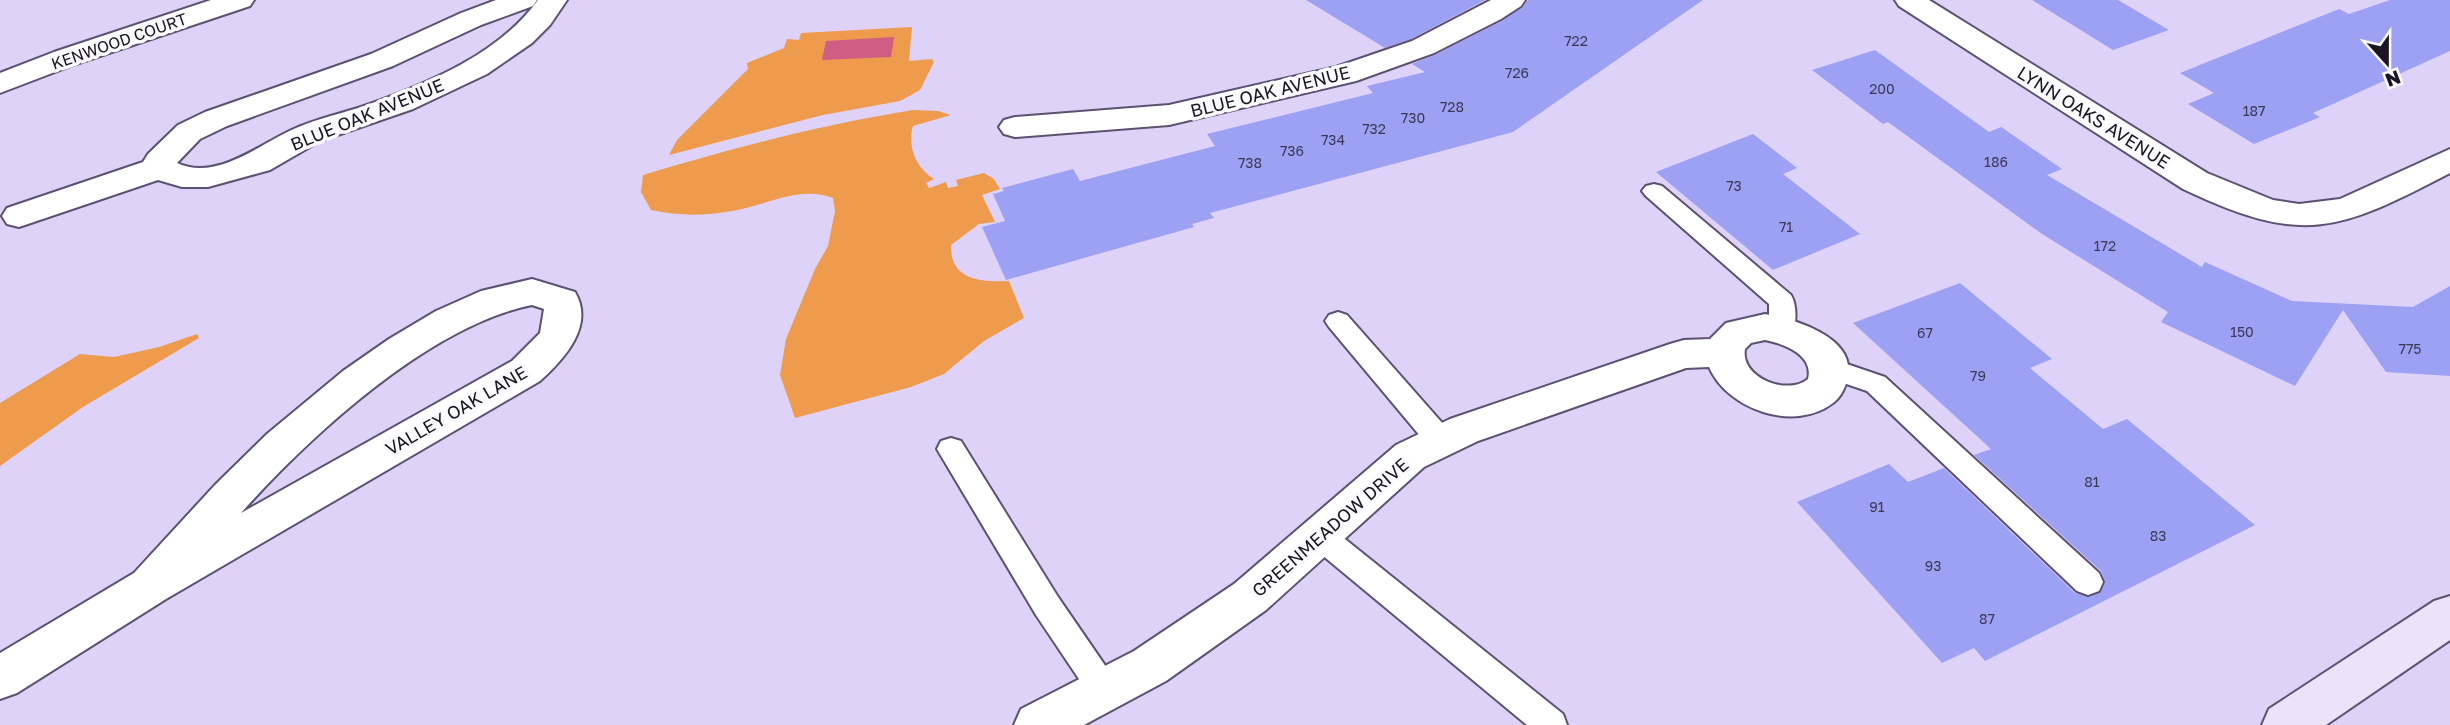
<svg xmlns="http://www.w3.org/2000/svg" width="2450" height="725" viewBox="0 0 2450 725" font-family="'Golos Text',sans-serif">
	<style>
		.green { fill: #ee9b4e }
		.water { fill: #d05d83 }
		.building { fill: #9da1f4 }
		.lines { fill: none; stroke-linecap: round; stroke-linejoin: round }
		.lane-casing { stroke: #5d5172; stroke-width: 4 }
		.street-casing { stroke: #5d5172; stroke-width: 4 }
		.secondary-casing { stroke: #5d5172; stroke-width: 4 }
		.lane { fill: #fff; fill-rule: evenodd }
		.street { fill: #fff; fill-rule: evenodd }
		.secondary { fill: #ece3f9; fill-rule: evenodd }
		.labels { text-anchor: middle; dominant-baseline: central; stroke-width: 7; stroke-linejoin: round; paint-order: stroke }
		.number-label { font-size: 14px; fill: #3b3856 }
		.far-street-label { font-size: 16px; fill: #1a1522; stroke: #fbfafe }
		.street-label { font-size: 18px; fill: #1a1522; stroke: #fbfafe }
	</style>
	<rect width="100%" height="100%" fill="#dfd2f8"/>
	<g class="green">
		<path d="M912,27l-3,34 23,-2 2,3 -14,28 -20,11 -77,14 -154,40 8,-15 71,-71 -1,-6 37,-15 3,-9 12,1 2,-7z"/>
		<path d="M913,110l25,1 13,4 -38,11c-6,21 3,42 21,53l-8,4 3,5 17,-6 2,6 10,-2 -2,-6 28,-7 10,6 6,10 -18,6 13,27 -16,2 -28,21c-1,36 31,37 58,36l15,37 -40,23 -40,33 -33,13 -116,31 -15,-43 6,-36 29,-70 13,-23 7,-35 -2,-13c-34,-13 -67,8 -101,13 -28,5 -53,5 -81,-1l-10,-18 2,-17c89,-27 178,-50 270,-65z"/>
		<path d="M197,334l2,4 -116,69 -83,59v-63l80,-49 34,3 45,-10z"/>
	</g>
	<path class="water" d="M894,37l-3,20 -69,3 4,-19z"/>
	<g class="building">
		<path d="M1306,0h179l-74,39 -26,9z"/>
		<path d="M1528,0h175l-190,132 -303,81 4,5 -22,6 2,3 -188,53 -24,-53 23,-6 -12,-27 11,-3 -2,-3 71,-19 7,12 135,-35 -8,-12 166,-41 -6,-7 58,-14 -13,-8 23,-9 67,-34 20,-13z"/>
		<path d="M2032,0h86l51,30 -56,20z"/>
		<path d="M2390,0h60v51l-137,62 7,4 -66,27 -66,-40 26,-11 -34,-20 159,-64 10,5z"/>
		<path d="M1875,50l114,82 12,-5 61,42 -15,6 155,92 3,-5 87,39 121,6 37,-21v90l-64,-4 -43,-62 -48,76 -134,-64 7,-10 -126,-78 -154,-112 -5,2 -71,-54z"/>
		<path d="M1753,134l44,34 -14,6 77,60 -87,36 -117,-98z"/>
		<path d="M1960,283l92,76 -22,9 73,61 24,-10 128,106 -270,136 -11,-13 -32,15 -145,-161 92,-38 19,18 36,-14 131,125 14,4 11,-4 5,-10 -4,-12 -127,-116 17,-6 -138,-126z"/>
	</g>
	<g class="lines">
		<defs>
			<g id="lane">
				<path d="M1654,184l8,2 129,109c6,10 6,30 0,40l-9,3 -9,-3 -4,-6v-25l-123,-108 -4,-5 4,-5z"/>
				<path d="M1338,312l9,3 104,118 4,8 -4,8 -10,3 -10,-3 -102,-122 -4,-6 4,-6z"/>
				<path d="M1829,358l56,19 214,196 4,9 -4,9 -11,4 -11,-4 -210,-200 -47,-16 -4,-7 4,-7z"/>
				<path d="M951,438l10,3 97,156 57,83 5,10 -5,10 -11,4 -11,-4 -57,-85 -99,-166 4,-8z"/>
				<path d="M1320,524l10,3 233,187 4,11h-40l-217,-180 -5,-9 5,-9z"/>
			</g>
			<g id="street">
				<path d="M211,0h43l-4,6 -174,58 -76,29v-20l54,-21z"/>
				<path d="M496,0h41l-4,6 -52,19 -88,41 -166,60 -27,13 -23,24c40,19 85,-21 119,-35 23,-10 48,-15 71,-23 62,-22 132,-51 171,-105h29l-17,25 -18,18 -45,31 -74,35 -93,32 -50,29 -62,17h-26l-24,-7 -139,47 -12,-3 -5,-8 5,-8 136,-46 5,-8 30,-29 27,-13 166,-58 90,-41z"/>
				<path d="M1491,0h34l-4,6 -20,13 -67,34 -78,28 -187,44 -154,12 -11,-3 -5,-7 5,-7 11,-3 154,-12 167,-38 76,-26z"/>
				<path d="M1895,0h34l278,173 66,27 26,4 41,-5 110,-50v24c-113,59 -147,73 -267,16l-284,-183z"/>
				<path d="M532,279l43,13c20,34 -11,67 -35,89l-374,218 -149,94 -17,6v-46l134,-80 81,-88 52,-51 76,-63 46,-32 47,-28 45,-20zM532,305l12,4 -4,24 -28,28 -271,152c69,-77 188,-187 291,-208z"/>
				<path d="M1765,314c28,5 89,22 83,61 -1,10 -7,22 -15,28 -39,30 -106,6 -124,-36l-23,1 -208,73 -54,26 -158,143 -100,71 -82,44h-70l7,-16 113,-58 100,-67 162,-139 54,-26 220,-75 14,-4 26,-1 16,-16zM1765,340c20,4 49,15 43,39 -20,17 -68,-1 -63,-30l6,-6z"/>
			</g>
			<path id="secondary" d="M2450,596v44l-124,85h-64l7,-16 165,-108z"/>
		</defs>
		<use href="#lane" class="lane-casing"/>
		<use href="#street" class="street-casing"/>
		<use href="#secondary" class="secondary-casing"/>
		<use href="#lane" class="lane"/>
		<use href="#street" class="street"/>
		<use href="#secondary" class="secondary"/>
	</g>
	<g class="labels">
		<g class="number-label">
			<text x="1576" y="40">722</text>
			<text x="1517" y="72">726</text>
			<text x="1882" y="88">200</text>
			<text x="1452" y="106">728</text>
			<text x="2254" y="110">187</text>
			<text x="1413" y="117">730</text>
			<text x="1374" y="128">732</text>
			<text x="1333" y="139">734</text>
			<text x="1292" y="150">736</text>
			<text x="1996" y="161">186</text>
			<text x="1250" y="162">738</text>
			<text x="1734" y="185">73</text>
			<text x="1786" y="226">71</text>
			<text x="2105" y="245">172</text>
			<text x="2242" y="331">150</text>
			<text x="1925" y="332">67</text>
			<text x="2410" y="348">775</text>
			<text x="1978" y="375">79</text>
			<text x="2092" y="481">81</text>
			<text x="1877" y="506">91</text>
			<text x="2158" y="535">83</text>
			<text x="1933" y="565">93</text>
			<text x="1987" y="618">87</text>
		</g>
		<g class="far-street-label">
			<text transform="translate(119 41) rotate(-19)">KENWOOD COURT</text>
		</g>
		<g class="street-label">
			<text transform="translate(1270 91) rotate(-14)">BLUE OAK AVENUE</text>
			<text transform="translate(367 114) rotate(-22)">BLUE OAK AVENUE</text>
			<text transform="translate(2094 117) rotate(32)">LYNN OAKS AVENUE</text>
			<text transform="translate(456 410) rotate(-30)">VALLEY OAK LANE</text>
			<text transform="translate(1330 527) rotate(-41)">GREENMEADOW DRIVE</text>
		</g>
	</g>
	<g transform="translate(2387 63) rotate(159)" stroke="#fbfafe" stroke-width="5" paint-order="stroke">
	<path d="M0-5L12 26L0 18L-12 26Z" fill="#1a1522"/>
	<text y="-10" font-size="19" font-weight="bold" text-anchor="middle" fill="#1a1522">N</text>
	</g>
</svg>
